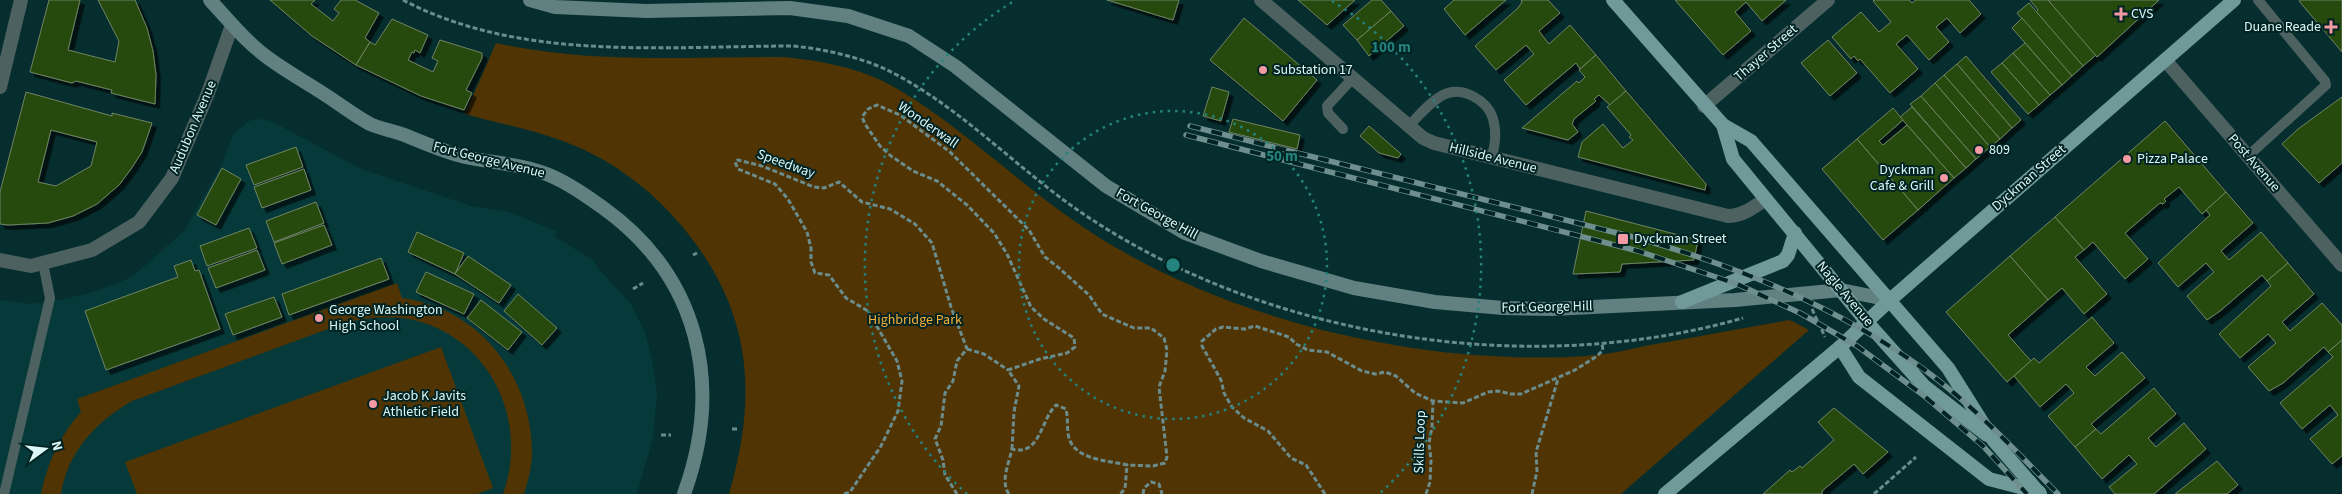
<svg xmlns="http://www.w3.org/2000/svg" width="2342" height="494" viewBox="0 0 2342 494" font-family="'Source Sans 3',sans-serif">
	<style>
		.built { fill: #063a3a }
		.green { fill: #503404 }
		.building { fill: #27490c; stroke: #6f8464; fill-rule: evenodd; filter: url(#shadow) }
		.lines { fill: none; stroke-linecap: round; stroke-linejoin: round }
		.path { stroke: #6b8c8c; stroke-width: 3; stroke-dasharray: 5 2.5; stroke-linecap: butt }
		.service { stroke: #4d6161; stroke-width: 10 }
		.minor { stroke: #4d6161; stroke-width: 14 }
		.tertiary { stroke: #4d6161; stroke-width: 14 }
		.secondary { stroke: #618180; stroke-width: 14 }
		.primary { stroke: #709a99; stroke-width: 14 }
		.rail-casing { stroke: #6e8f8e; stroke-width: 5.5 }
		.rail { stroke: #002424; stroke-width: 4; stroke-dasharray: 11; stroke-linecap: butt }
		.ring { fill: none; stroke: #24837c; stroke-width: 2.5; stroke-dasharray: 2.5 5 }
		.poi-dot { fill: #f49aa2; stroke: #002424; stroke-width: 2 }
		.labels { text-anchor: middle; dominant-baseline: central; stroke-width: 4; stroke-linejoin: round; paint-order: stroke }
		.poi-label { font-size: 14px; fill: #dcf6f5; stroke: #002424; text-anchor: start }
		.street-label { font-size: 14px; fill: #dcf6f5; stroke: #002424 }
		.park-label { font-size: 14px; fill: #f9b03a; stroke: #002424 }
		.centre { fill: #24837c; stroke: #002424; stroke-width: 2.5 }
		.ring-label { font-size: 15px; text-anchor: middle; font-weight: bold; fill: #24837c; stroke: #002424; stroke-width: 4; stroke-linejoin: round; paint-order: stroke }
	</style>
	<defs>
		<filter id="shadow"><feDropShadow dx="4.5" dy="4.5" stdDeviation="0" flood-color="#0009"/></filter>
	</defs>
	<rect width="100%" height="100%" fill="#062e2e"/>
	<path class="built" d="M259,119l12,2 90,48 110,37 38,6 48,19 -2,6 38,23 5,8 32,35 15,29 7,27 5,35 -4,44 -16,56h-637v-194l31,4 33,-5 30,-7 38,-15 52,-46 37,-65 12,-31 16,-14z"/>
	<g class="green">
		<path d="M496,43c95,21 188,14 285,14 38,3 81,11 115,31 66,39 121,94 184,137 137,94 341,142 506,131 23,-1 47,-8 70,-12 45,-8 89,-16 134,-24l19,10 -188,164h-892c30,-103 22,-187 -49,-270 -31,-37 -74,-68 -120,-84 -30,-11 -64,-17 -95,-26z"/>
		<path d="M397,283l5,15c77,10 130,78 130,155 0,14 -4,28 -8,41h-21c25,-69 -9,-150 -82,-172 -27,-8 -56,-5 -82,3l-207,76c-36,21 -64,50 -71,93h-20c7,-32 18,-57 40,-82l-4,-13z"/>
		<path d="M441,347l52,141 -16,6h-340l-12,-32z"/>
	</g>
	<g class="building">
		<path d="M49,0h31l-12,50 47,12 4,-21 -21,-41h37l12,28 6,23 3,24 -1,29 -44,-11 1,-3 -36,-9 -4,2 -42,-11z"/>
		<path d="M270,0h45l-4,4 22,17 6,-8 -5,-4 7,-9h14l24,13 -14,25 5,4 -14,23 -44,-29z"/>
		<path d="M1107,0h72l-6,20z"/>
		<path d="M1298,0h57l-28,25z"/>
		<path d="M1372,0h9l10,11 -34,29 -14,-15z"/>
		<path d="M1454,0h52l-41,35 -21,-26z"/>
		<path d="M1521,0h27l12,13 -21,18 10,13 21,-19 26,30 -16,14 -4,-6 -50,42 -22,-25 30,-26 -8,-9 -30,25 -21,-24 43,-38 4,-6z"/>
		<path d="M1675,0h111l-24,21 -16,-19 -11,10 16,19 -28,24z"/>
		<path d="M1875,0h34l3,3 4,-3h53l12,14 -21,19 -13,-15 -11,9 13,15 -20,18 -22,-25 -11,9 22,25 -28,24 -30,-34 -2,2 -4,-5 -3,3 -19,-22 29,-25 18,20 12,-10 -18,-21z"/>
		<path d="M2030,0h18l48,55 -13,11 -47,-54 2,-2z"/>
		<path d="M2048,0h111l-62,57z"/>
		<path d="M2301,0h41v52l-43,-51z"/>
		<path d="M2029,3l54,63 -11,10 -55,-63z"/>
		<path d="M1391,11l13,15 -35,30 -12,-16z"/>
		<path d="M1244,18l73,62 -34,41 -73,-61z"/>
		<path d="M2022,18l50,58 -10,9 -50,-57z"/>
		<path d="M392,19l36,16 -8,18 -5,-3 -1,3 -2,-1 -4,8 25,12 5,-11 -6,-3 8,-18 42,13v5l-16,32 6,3 -8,17 -43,-14 -65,-31 14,-23 5,3z"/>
		<path d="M1828,40l29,33 -27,23 -29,-33z"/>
		<path d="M2025,43l37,42 -12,10 -37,-42z"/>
		<path d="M2013,53l37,42 -11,10 -37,-42z"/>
		<path d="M1596,55l30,36 -16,14 -11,-10 -5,4 2,2 -22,18 -2,5 6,8 -10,8 -46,-12 55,-47 2,2 6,-6 -6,-7z"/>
		<path d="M1966,56l55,64 -9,8 -55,-64z"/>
		<path d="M2002,63l37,42 -11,9 -37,-42z"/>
		<path d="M1957,64l55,64 -12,11 -56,-64z"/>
		<path d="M1944,75l56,64 -10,8 -55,-64z"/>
		<path d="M1935,83l55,64 -14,12 -55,-63z"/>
		<path d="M1212,87l17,5 -8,29 -18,-5z"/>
		<path d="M1626,91l80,93 -1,6 -127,-33 4,-15 21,-18 20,24 10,-8 -4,-3 2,-2 -24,-28z"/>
		<path d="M26,92l86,24v-3l40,10 -10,29 -11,17 -12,16 -22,19 -24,12 -25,7 -40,2 -8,-1v-32zM51,130l46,12 -6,24 -35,20 -18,-4z"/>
		<path d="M1921,96l55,63 -10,9 -56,-64z"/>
		<path d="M2342,97v66l-23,20 -37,-39 16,-15z"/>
		<path d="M1912,107l54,61 -12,10 -54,-61z"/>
		<path d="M1893,108l10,12 -24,21 4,4 24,-20 47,53 -36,32 -61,-71z"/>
		<path d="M1233,119l67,16 -3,14 -68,-17z"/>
		<path d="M2165,121l61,71 -24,22 -23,-27 -15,12 2,2 -3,3 -3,-1 -35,30 23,26 -23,20 -32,-37 -9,8 -29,-33z"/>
		<path d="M1369,126l32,28 -3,4 -19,-5 -19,-17z"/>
		<path d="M1857,139l61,71 -35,30 -61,-71z"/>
		<path d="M296,147l7,20 -49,18 -8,-20z"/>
		<path d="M222,168l19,11 -25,46 -19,-10z"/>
		<path d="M304,169l7,21 -49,18 -8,-21z"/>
		<path d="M2226,192l27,31 -32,28 8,9 32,-28 27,31 -21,18 -5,-6 -42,36 -13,9 -20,-24 27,-24 -8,-9 -28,24 -20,-24 52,-48 -4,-5z"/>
		<path d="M316,202l8,21 -50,19 -8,-21z"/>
		<path d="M1586,211l112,29 -4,20 -72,4 -2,8 -47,2z"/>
		<path d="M2055,217l29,33 -9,7 32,37 -23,20 -22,-26 -14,12 -38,-44z"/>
		<path d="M324,225l8,20 -50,19 -8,-21z"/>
		<path d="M249,228l8,20 -50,18 -7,-20z"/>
		<path d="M417,232l47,21 -9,21 -47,-22z"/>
		<path d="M257,250l8,20 -49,18 -8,-20z"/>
		<path d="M468,256l43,29 -12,18 -44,-29z"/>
		<path d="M2010,256l38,44 -40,35 23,26 -24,21 -61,-70z"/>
		<path d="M381,258l8,21 -100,36 -7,-21z"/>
		<path d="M191,260l4,11 4,-1 21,59 -114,41 -21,-59 93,-34 -4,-11z"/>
		<path d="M2288,263l26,31 -32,28 8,9 32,-28 20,22v15l-14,12 -4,-5 -41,36 -14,8 -21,-24 28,-24 -8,-9 -28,24 -21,-24 52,-48 -4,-5z"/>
		<path d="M426,272l48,22 -10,20 -48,-22z"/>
		<path d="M518,294l39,34 -15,17 -38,-34z"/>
		<path d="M274,297l8,20 -49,18 -8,-21z"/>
		<path d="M481,300l41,32 -14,18 -41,-32z"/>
		<path d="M2092,317l22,26 -28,24 9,9 27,-24 23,26 -54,46 5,5 -21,18 -27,-31 26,-23 -8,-9 -26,23 -26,-31 20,-18 5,5z"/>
		<path d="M2342,340v116l-10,8 -22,-25 28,-24 -8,-10 -28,24 -22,-26 53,-46 -5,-5z"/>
		<path d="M2154,388l22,26 -28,24 8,9 28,-24 22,26 -52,45h-39l-6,-7 28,-23 -8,-9 -27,24 -27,-32 21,-18 5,5z"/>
		<path d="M1834,408l54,44 -25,22 -9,-10 -32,27v3h-59l27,-24 2,2 8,-6 2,2 32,-28 -16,-18z"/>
		<path d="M2217,461l21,24 -11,9h-52z"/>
	</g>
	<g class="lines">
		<g class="path">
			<path d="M403,0c118,62 261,46 390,46 30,3 62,10 90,22 72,34 131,98 196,143 185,127 448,169 664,107"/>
			<path d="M693,255l4,-2"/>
			<path d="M633,289l10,-6"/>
			<path d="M1812,309l13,28"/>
			<path d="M967,349l17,5 24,16"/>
			<path d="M732,429h6"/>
			<path d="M661,435h10"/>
			<path d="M1012,449l2,-37 5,-26 -11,-16 32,-11 27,-6 8,-6 -1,-9 -30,-19 -13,-12 -24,-53 -13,-21 -27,-28 -30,-24 -24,-10 -22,-15 -11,-10 -15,-22 -3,-7 6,-8 9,-4 23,10 50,37 79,78 16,27 14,11 30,27 13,19 32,14h17l13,10 3,12 -2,21 -6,16 8,70 -2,6 -12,3 -26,-1"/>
			<path d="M844,494l6,-2 31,-46 17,-35 4,-30 -5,-20 -29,-50 -22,-13 -17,-23 -14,-2 -4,-11v-14l-4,-16 -19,-33 -13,-15 -37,-15 -3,-7 3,-2 24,6 52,21 10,1 15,-6 23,20 28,7 25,15 17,19 19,64 16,42 -10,12 -4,20 -8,12 -4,33 -6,13 8,21 2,15 12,19"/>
			<path d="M1009,494c-9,-12 0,-31 3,-45 28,8 29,-30 44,-44l10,4c2,9 1,16 2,24 3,27 38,27 59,32l-2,24 -5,5"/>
			<path d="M1143,494l1,-6 7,-6 8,2 3,10"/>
			<path d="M1325,494l-19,-29 -15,-7 -23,-27 -24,-13 -12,-11 -8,-14 -3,-13 -19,-34v-5l14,-12 7,-2 22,2 10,-3 34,11 7,7 12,6 19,2 35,19 13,3 10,-2 11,4 19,17 18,8 30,2 25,-11 10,-1 13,3h10l54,-24 22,-14 6,-6 -1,-6"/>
			<path d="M1426,494l4,-12 1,-22 -2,-17 3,-16 1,-26"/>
			<path d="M1532,494l5,-23 -1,-19 22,-73"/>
			<path d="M1874,494l42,-37"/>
		</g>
		<g class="service">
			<path d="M1409,126c10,-11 21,-24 34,-31 18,-10 45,5 50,24 4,13 2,25 -1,38"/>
			<path d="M1343,129l-15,-16 -1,-7 26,-28"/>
			<path d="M2248,156l78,-71 -1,-4 -67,-81"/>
			<path d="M4,494l46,-196 -7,-35"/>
		</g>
		<g class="minor">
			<path d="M0,87l21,-87"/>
			<path d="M1704,106l124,-106"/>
		</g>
		<g class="tertiary">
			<path d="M1261,0l148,126 14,12 11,5 294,73c15,0 26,-9 38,-17"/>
			<path d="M2165,60l177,205"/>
			<path d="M0,260l31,6 61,-16 47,-28 33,-44 36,-85 24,-68"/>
		</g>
		<g class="secondary">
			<path d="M210,0c19,21 38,44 61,60 18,13 38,24 56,36 14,9 28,20 43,28 11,5 25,7 37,12 19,8 38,16 58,21 28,6 57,7 84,18 19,8 36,20 53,32 97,69 122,177 82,287"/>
			<path d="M530,0l25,7 91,4 144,-3 58,8 61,20 46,30 151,120 79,47 76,28 93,27 81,14 68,6 49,1 183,-9 106,-10 49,10"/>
		</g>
		<g class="primary">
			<path d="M1613,0l110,125 28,16 197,227 46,73 46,53"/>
			<path d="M1723,125l10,34 133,162 58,65 63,49"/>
			<path d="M1682,302l101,-41 5,-6 7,-22"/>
			<path d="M1840,347l19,30 130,102 50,13"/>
			<path d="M1665,494l175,-147 50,-47 344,-300"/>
		</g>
		<defs>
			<g id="rail">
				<path d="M1190,126l451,113c100,29 196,68 281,129 50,36 93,82 136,126"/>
				<path d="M1186,135l452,116 99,33 63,29 57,33 66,49 60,51 44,48"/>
			</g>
		</defs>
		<use href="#rail" class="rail-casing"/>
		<use href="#rail" class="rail"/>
	</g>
	<g class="ring">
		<circle cx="1173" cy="265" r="154"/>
		<path d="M967 494A308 308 0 0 1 1014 1M1332 1A308 308 0 0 1 1379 494"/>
	</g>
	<g class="poi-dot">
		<path d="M2118.5 6.5h5v5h5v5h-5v5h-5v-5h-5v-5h5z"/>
		<path d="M2328.5 19.5h5v5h5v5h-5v5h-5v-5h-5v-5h5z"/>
		<circle cx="1263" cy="70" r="5"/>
		<circle cx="1979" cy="150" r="5"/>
		<circle cx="2127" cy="159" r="5"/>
		<circle cx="1944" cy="178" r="5"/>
		<rect x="1617" y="233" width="12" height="12" rx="2.5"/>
		<circle cx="319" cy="318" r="5"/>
		<circle cx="373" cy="404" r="5"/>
	</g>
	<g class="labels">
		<g class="poi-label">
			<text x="2131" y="14">CVS</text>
			<text x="2321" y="27" text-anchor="end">Duane Reade</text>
			<text x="1273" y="70">Substation 17</text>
			<text x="1989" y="150">809</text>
			<text x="2137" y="159">Pizza Palace</text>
			<text x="1934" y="170" text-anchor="end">Dyckman<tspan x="1934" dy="16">Cafe &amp; Grill</tspan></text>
			<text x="1634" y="239">Dyckman Street</text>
			<text x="329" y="310">George Washington<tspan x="329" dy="16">High School</tspan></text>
			<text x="383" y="396">Jacob K Javits<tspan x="383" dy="16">Athletic Field</tspan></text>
		</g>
		<g class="street-label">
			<text transform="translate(1766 53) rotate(-41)">Thayer Street</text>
			<text transform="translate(928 125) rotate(35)">Wonderwall</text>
			<text transform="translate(193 127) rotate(-67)">Audubon Avenue</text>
			<text transform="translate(1493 158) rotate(14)">Hillside Avenue</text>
			<text transform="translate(489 160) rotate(14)">Fort George Avenue</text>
			<text transform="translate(2254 163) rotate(49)">Post Avenue</text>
			<text transform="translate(786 164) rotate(20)">Speedway</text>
			<text transform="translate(2029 178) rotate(-41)">Dyckman Street</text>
			<text transform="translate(1157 214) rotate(29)">Fort George Hill</text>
			<text transform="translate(1845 294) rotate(50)">Nagle Avenue</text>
			<text transform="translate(1547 307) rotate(-1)">Fort George Hill</text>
			<text transform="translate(1420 442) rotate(-88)">Skills Loop</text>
		</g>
		<g class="park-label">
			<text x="915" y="320">Highbridge Park</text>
		</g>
	</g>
	<circle cx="1173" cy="265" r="8" class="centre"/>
	<g class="ring-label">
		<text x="1391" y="52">100 m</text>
		<text x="1282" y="161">50 m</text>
	</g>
	<g transform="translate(45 449) rotate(75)" stroke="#002424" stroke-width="4" paint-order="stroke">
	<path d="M0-4L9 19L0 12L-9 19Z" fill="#dcf6f5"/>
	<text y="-8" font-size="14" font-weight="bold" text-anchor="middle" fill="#dcf6f5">N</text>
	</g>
</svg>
